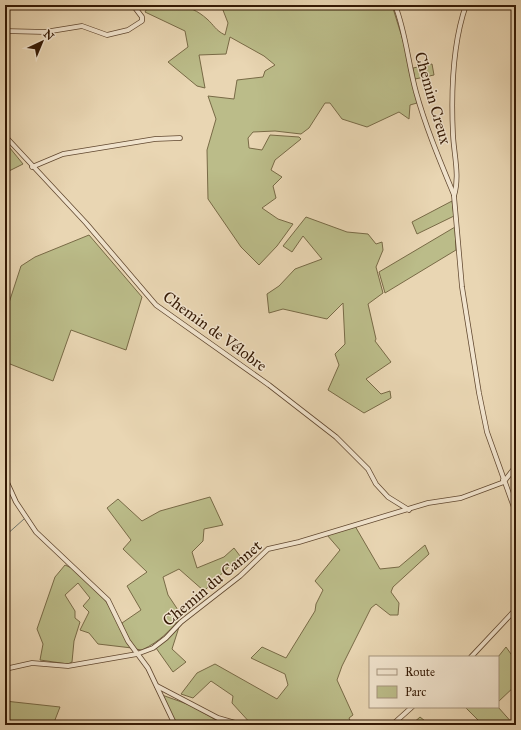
<svg xmlns="http://www.w3.org/2000/svg" width="521" height="730" viewBox="0 0 521 730" font-family="'IM FELL Great Primer',serif">
	<style>
		.green { fill: #bbbc89; stroke: #786a46 }
		.lines { fill: none; stroke-linecap: round; stroke-linejoin: round }
		.stream { stroke: #71786f; stroke-width: 1 }
		.minor-casing { stroke: #614830; stroke-width: 5.5 }
		.minor { stroke: #f1e4ce; stroke-width: 4 }
		.labels { text-anchor: middle; dominant-baseline: central; stroke-width: 3; stroke-linejoin: round; paint-order: stroke }
		.street-label { font-size: 16px; fill: #341904; stroke: #f1e4ce }
	</style>
	<rect width="100%" height="100%" fill="#e9d6b3"/>
	<filter id="stains"><feTurbulence type="fractalNoise" baseFrequency=".005" numOctaves="4"/><feColorMatrix values="0 0 0 0 .2 0 0 0 0 .09 0 0 0 0 .02 0 0 0 .5 -.17"/></filter>
	<radialGradient id="worn" r=".72"><stop offset=".6" stop-color="#630" stop-opacity="0"/><stop offset="1" stop-color="#630" stop-opacity=".3"/></radialGradient>
	<g class="green">
		<path d="M149,5c23,0 39,-3 58,14 7,6 8,11 18,16l3,-12 -7,-18h171l13,42 12,56 -7,2 -1,14 -10,-7 -32,15 -25,-8 -12,-16h-5l-16,25 -8,6 -26,-3 -22,1 -5,6 1,10 13,2 8,-15 29,2 2,2 -26,21 -4,10 11,7 -9,9 3,12 -14,10 16,11 15,5 -16,22 -18,19 -18,-18 -33,-48 -1,-49 9,-31 -8,-23 26,3 3,-19 26,-3 2,-6 10,-6 -11,-9 -34,-19 -4,17 -27,1 6,33 -8,-2 -29,-24 20,-15 -3,-16 -40,-19z"/>
		<path d="M432,64l2,11 -19,4 -2,-11z"/>
		<path d="M5,142l18,22 -18,9z"/>
		<path d="M452,201l2,15 -37,18 -5,-12z"/>
		<path d="M306,217l41,15 21,2 8,10 6,-2 1,8 -7,17 7,26 -15,11 8,35 -1,2 16,21 -25,17 15,15 9,-3 1,7 -27,15 -36,-23 11,-25 -4,-11 10,-10 -2,-41 -16,16 -44,-10 -14,4 -2,-19 12,-8 16,-17 27,-10 -19,-23 -11,16 -9,-6z"/>
		<path d="M455,227l1,23 -71,43 -6,-21z"/>
		<path d="M89,235l53,62 -16,53 -55,-20 -18,51 -48,-19v-47l16,-49 14,-9z"/>
		<path d="M210,497l13,28 -19,4 -1,12 -11,11 5,16 27,-11 10,-9 6,8 -36,35 -25,-22 -16,8 5,18 14,21c-13,16 -22,25 -40,34l-7,-1 -10,-17 -3,-9 19,-13 -14,-24 20,-14 -24,-23 8,-9 -24,-32 11,-9 24,22 18,-10z"/>
		<path d="M355,526l25,43 19,-2 26,-22 4,9 -36,33 -2,5 8,11 -1,12h-8l-14,-11 -5,4 -29,58 -5,14 16,35 -4,3 3,7h-100l-20,-22 1,-7 -22,-15 -18,17 -12,-4 16,-21 18,-9 62,35 11,-14 -3,-11 -34,-16 11,-11 24,11 29,-47 1,-7 7,-14 -8,-9 25,-31 -13,-15z"/>
		<path d="M65,565c33,13 52,54 67,83l-34,-4 -9,-11 -9,-3 9,-18 -6,-6 7,-8 -12,-15 -13,12 10,16v7l5,4 -6,19 -2,21 -4,2 -28,-4 3,-16 -6,-15 18,-52z"/>
		<path d="M179,627l-7,22 14,13 -13,10 -17,-24z"/>
		<path d="M506,647l10,14v24l-18,17v-45z"/>
		<path d="M162,695l28,10 26,15 17,5h-37v-2l-20,2z"/>
		<path d="M5,701l55,6 -7,18h-33l-15,-3z"/>
		<path d="M465,707h33l16,18h-31z"/>
		<path d="M420,717l10,8h-19z"/>
	</g>
	<g class="lines">
		<path class="stream" d="M5,536l19,-17"/>
		<defs>
			<g id="minor">
				<path d="M395,5c11,28 13,58 21,87 10,36 24,69 38,103"/>
				<path d="M466,5c-14,40 -15,88 -13,130 1,20 7,41 1,61l8,91 17,106 8,39 29,81"/>
				<path d="M5,31l40,1 37,-6 25,9 21,-5 14,-9v-4l-9,-12"/>
				<path d="M5,136l81,87 70,82 113,80 67,52 32,32 8,15 12,13 21,13"/>
				<path d="M32,167l31,-13 92,-15 25,-1"/>
				<path d="M5,478l11,24 20,30 72,68 20,41 20,27 27,57"/>
				<path d="M503,480l3,-1 10,-13"/>
				<path d="M471,657l45,-48"/>
				<path d="M5,669l27,-6 36,3 69,-12 16,-6 13,-10 15,-16 59,-46 28,-27 31,-7 129,-39 33,-5 43,-16"/>
				<path d="M157,686l61,32 24,7"/>
				<path d="M392,725l20,-18"/>
			</g>
		</defs>
		<use href="#minor" class="minor-casing"/>
		<use href="#minor" class="minor"/>
	</g>
	<g class="labels">
		<g class="street-label">
			<text transform="translate(433 98) rotate(74)">Chemin Creux</text>
			<text transform="translate(215 331) rotate(36)">Chemin de Vélobre</text>
			<text transform="translate(212 583) rotate(-40)">Chemin du Cannet</text>
		</g>
	</g>
	<rect width="521" height="730" fill="none" stroke="#e9d6b3" stroke-width="20"/>
	<rect x="6" y="6" width="509" height="718" fill="none" stroke="#341904" stroke-width="2"/>
	<rect x="10" y="10" width="501" height="710" fill="none" stroke="#341904"/>
	<rect x="369" y="656" width="130" height="52" fill="#f1e4ce" stroke="#a5937d"/>
	<rect x="377" y="669" width="20" height="6" fill="#f1e4ce" stroke="#a5937d"/>
	<text x="405" y="676" font-size="12" fill="#341904">Route</text>
	<rect x="377" y="686" width="20" height="12" fill="#bbbc89" stroke="#a5937d"/>
	<text x="405" y="696" font-size="12" fill="#341904">Parc</text>
	<g transform="translate(42 42) rotate(44)" stroke="#f1e4ce" stroke-width="3" paint-order="stroke">
	<path d="M0-3L7 15L0 10L-7 15Z" fill="#341904"/>
	<text y="-6" font-size="11" font-weight="bold" text-anchor="middle" fill="#341904">N</text>
	</g>
	<rect width="100%" height="100%" filter="url(#stains)"/>
	<rect width="100%" height="100%" fill="url(#worn)"/>
</svg>
